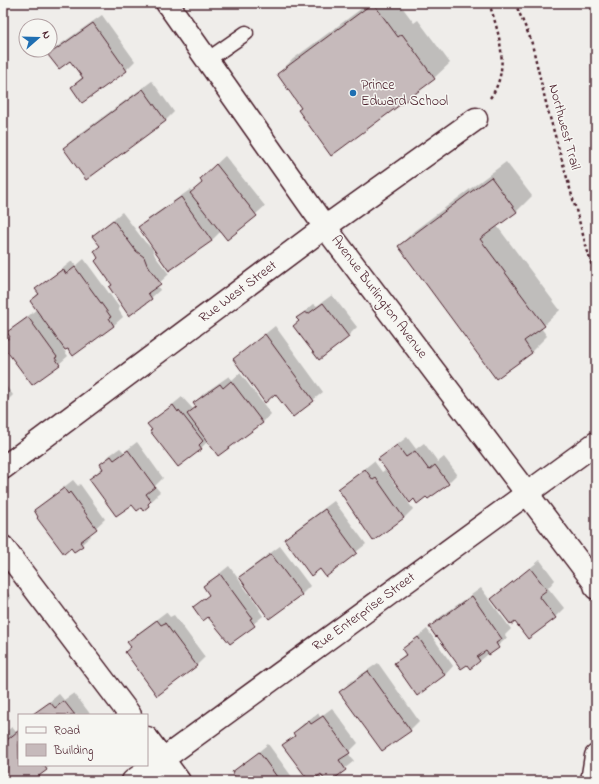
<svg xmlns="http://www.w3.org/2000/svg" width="599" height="784" viewBox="0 0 599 784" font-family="'Indie Flower',sans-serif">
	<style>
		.shadow { fill: #0003 }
		.building { fill: #c6babb; stroke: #4a1f2b }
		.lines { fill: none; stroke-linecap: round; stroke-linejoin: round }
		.lane-casing { stroke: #4a1f2b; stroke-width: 17 }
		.street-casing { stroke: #4a1f2b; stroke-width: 25 }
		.path { stroke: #4a1f2b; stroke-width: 2.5; stroke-dasharray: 3 3; stroke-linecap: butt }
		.lane { stroke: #f6f6f2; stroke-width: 14 }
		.street { stroke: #f6f6f2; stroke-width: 22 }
		.poi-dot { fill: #1f6fb2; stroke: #f6f6f2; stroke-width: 1.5 }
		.labels { text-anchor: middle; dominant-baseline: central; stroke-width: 3; stroke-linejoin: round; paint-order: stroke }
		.poi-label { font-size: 14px; fill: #4a1f2b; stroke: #f6f6f2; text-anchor: start }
		.street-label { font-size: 14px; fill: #4a1f2b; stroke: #f6f6f2 }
	</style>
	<rect width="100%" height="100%" fill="#efedea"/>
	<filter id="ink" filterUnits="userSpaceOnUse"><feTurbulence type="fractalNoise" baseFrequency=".025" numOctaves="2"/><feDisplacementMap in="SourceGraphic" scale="8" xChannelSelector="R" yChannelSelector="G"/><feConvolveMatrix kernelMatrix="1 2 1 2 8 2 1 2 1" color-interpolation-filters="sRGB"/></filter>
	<g filter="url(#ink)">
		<g class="shadow">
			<path d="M369,3h30l15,20 4,-3 32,43 -16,15 -132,29 -24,-33 15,-15z"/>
			<path d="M102,15l33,46 -9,9 -44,32 -10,-15 11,-11 -13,-16 -21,-5 9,-9z"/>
			<path d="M152,81l22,31 -8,8 -102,28 9,-9z"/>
			<path d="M225,156l40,50 -38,33 -6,-8 -9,9 -43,30 -30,-43 9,-8 43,-30 1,3 11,-10 7,-12z"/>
			<path d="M506,162l26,34 -16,16 -19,14 63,84 -19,18 6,8 -16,16 -34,26 -98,-132 15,-15z"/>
			<path d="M122,212l23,30 7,6 3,8 14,18 -12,11 3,5 -9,8 -38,-13 -18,-34 6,-6 -8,-9z"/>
			<path d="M84,259l35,48 -1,2 5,8 -9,8 -41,30 -5,-8 -3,1 -2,1 5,7 -9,8 -56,-19 7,-9 -2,-4 29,-23 -6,-8 8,-9 -2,-3 35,-28 4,5z"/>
			<path d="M332,295l25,32 -9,9 -48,-15 -3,-3 17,-14 3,2z"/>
			<path d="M275,326l48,66 -30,24 -17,-23 -42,-34z"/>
			<path d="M240,373l31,41 -9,9 -54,18 -7,7 -48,-18 -4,-6 33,-27 11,12 3,-3 -1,-3 8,-9 26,-18 3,4z"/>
			<path d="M3,382l10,13 -10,10z"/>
			<path d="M407,437l9,12 8,-6 14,19 6,-5 13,17 -9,9 -69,-24z"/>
			<path d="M137,442l26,36 -8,8 5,6 -4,3 1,1 -14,13 -53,-30 13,-12 -2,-3 9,-9 10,-7 4,4z"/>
			<path d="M374,461l8,11 3,-2 28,39 -9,9 -31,22 -34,-51z"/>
			<path d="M73,480l5,6 2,-2 25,35 -16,15 2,2 -17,15 -39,-41z"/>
			<path d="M334,501l32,43 -40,32 -6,-8 -34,-29 8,-8z"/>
			<path d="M280,546l30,40 -9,9 -61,-18 9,-8z"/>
			<path d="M540,560l15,20 -7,8 16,20 -9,9 -40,4 -23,-22z"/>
			<path d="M229,566l31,43 -1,1 4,6 -33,27 -22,-27 -14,-9 16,-13 -6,-8z"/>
			<path d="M3,584l8,14 -8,8z"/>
			<path d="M481,588l30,41 -6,6 2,3 -27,23 -42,-27 -8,-7 9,-9z"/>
			<path d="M166,612l4,5 4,-2 31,42 -8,8 -40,30 -31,-43 5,-6 -3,-4 9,-8z"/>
			<path d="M427,629l26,37 -8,9 -50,-11 11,-11 -3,-4z"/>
			<path d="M378,663l41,58 -9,9 -69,-38 8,-9z"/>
			<path d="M74,693l17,22 -56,-1 24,-20 5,6z"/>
			<path d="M332,708l26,35 -10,10 6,8 -25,20h-2l-6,-8 -11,8 -26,-35 11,-11 -1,-2 9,-9 15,-11 2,4z"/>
			<path d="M12,727l4,5 3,-3v36h32l-20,16h-28v-47z"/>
			<path d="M268,744l27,37h-55l-6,-9z"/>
			<path d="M466,777l3,4h-8z"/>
		</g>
		<g class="building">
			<path d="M373,3l25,34 4,-3 33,45 -104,77 -33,-46 3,-2 -24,-34z"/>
			<path d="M93,23l34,48 -45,32 -11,-16 12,-9 -13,-17 -11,8 -11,-14z"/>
			<path d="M143,89l23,32 -80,59 -23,-32z"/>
			<path d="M216,164l41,52 -30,24 -37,-47 12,-10 -2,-4z"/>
			<path d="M491,177l26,35 -37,27 65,87 -21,15 8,12 -36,26 -98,-133z"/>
			<path d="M181,197l31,44 -43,30 -31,-44z"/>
			<path d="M113,220l23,31 8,6 3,8 14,19 -13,9 4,6 -23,17 -20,-29 3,-2 -17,-24 3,-3 -4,-7 6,-5 -8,-10z"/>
			<path d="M75,267l36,50 -2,1 5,8 -41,30 -5,-7 -3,1 -35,-49 9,-7 -4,-5 28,-20 3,5z"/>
			<path d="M323,303l26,34 -30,23 -26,-34 6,-5 -3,-3 9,-6 3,2z"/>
			<path d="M28,317l29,40 -2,1 5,7 -28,20 -29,-39v-4l7,-5 -3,-5z"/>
			<path d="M265,334l49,67 -21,16 -18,-23 -10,9 -32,-44z"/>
			<path d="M231,381l32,42 -45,33 -31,-42 9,-7 -3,-4 27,-19 3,4z"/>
			<path d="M173,405l5,7 1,-2 24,31 -4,4 3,4 -24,18 -28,-36 2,-1 -5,-6z"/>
			<path d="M397,445l9,12 9,-6 14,19 6,-5 14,19 -21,15 -2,-2 -9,7 -3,-5 -4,4 -32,-44z"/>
			<path d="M128,450l27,37 -9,7 5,7 -3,3 1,2 -6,5 -2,-3 -4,3 -5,-6 -16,11 -27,-37 14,-10 -3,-5 11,-8 3,4z"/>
			<path d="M365,469l8,11 3,-2 28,40 -31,23 -35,-52z"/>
			<path d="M64,488l4,6 2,-2 27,37 -17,13 3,4 -9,6 -3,-4 -7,6 -27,-36 1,-1 -4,-7z"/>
			<path d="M325,509l32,44 -31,24 -6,-8 -9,7 -27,-37z"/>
			<path d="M271,554l31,41 -33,24 -30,-42z"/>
			<path d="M530,568l17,22 -8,6 17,22 -28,21 -13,-17 -4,3 -20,-26z"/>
			<path d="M220,574l32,44 -2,1 5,7 -25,18 -22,-27 -5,4 -10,-14 16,-12 -6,-9z"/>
			<path d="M472,596l30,43 -6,4 3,5 -10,7 -3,-4 -9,6 3,4 -10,8 -3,-4 -6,4 -24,-33 -1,1 -7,-10z"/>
			<path d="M157,620l4,5 4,-2 32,43 -40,30 -32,-44 6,-5 -4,-5z"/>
			<path d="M418,637l27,38 -28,21 -23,-33 12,-8 -4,-6z"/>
			<path d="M368,671l43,60 -29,20 -43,-59z"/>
			<path d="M64,701l11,14 -42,-1 17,-12 5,6z"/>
			<path d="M323,716l27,37 -11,7 7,10 -15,11h-6l-4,-7 -9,7h-3l-27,-36 13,-9 -2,-3 16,-12 2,3z"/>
			<path d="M18,731l1,34h25l3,5 -15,11h-29v-46l4,5z"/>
			<path d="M259,752l21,29h-43l-5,-9z"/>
		</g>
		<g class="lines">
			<defs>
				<path id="lane" d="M207,60l39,-27"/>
				<g id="street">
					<path d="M167,3l158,224 269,355 2,6"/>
					<path d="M3,468l322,-241 151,-108"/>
					<path d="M3,547l127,168"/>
					<path d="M147,738l32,43"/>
					<path d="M133,781l463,-338"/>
					<path d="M592,781l4,-25"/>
				</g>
			</defs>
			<use href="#lane" class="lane-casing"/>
			<use href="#street" class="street-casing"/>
			<g class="path">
				<path d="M489,3c10,30 22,67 1,95"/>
				<path d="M515,3l16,37 16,67 49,174"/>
			</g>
			<use href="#lane" class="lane"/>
			<use href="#street" class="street"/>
		</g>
	</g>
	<circle class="poi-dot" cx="353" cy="93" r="4"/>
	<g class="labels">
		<g class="poi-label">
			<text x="361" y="85">Prince<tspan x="361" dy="16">Edward School</tspan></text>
		</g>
		<g class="street-label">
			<text transform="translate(564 127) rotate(75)">Northwest Trail</text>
			<text transform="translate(238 292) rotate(-37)">Rue West Street</text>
			<text transform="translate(379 297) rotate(53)">Avenue Burlington Avenue</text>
			<text transform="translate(364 612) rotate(-36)">Rue Enterprise Street</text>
		</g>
	</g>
	<rect width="599" height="784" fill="none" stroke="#f6f6f2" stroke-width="16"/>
	<rect x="8" y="8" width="583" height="768" fill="none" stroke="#4a1f2b" stroke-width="1.5" filter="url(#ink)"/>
	<rect x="18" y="714" width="130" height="52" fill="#f6f6f2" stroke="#b1a0a2"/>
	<rect x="26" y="727" width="20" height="6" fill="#f6f6f2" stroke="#b1a0a2"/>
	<text x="54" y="734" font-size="12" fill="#4a1f2b">Road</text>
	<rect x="26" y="744" width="20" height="12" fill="#c6babb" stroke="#b1a0a2"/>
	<text x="54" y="754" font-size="12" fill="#4a1f2b">Building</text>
	<g transform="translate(38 38) rotate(70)"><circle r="19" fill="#f6f6f2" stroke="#b1a0a2"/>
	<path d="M0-3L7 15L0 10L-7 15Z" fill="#1f6fb2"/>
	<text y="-6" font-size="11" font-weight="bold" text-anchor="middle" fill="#4a1f2b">N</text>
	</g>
</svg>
